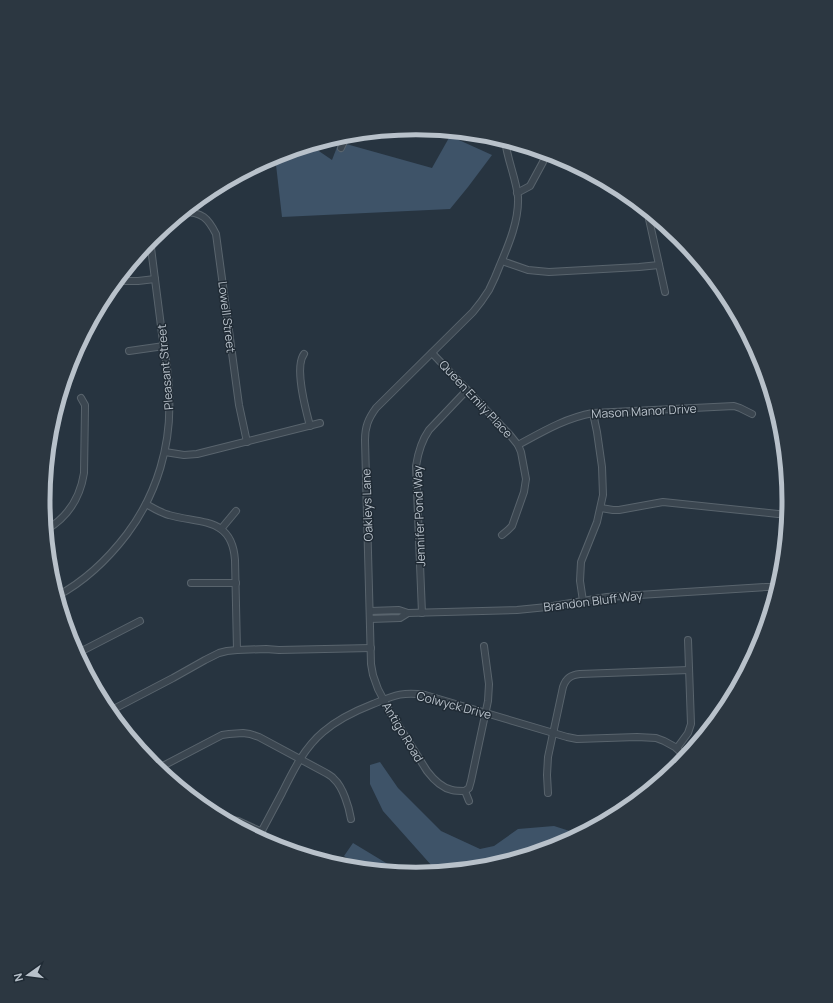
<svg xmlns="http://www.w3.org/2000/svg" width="833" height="1003" viewBox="0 0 833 1003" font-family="Manrope,sans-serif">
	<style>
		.water { fill: #3e5368 }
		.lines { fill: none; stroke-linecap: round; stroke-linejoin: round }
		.minor-casing { stroke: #59646d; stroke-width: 8 }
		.minor { stroke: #3b4650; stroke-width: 6 }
		.labels { text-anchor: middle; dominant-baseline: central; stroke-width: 3; stroke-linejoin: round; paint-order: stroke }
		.street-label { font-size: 12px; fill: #b8c1ca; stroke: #202b35 }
		.rim { fill: none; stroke: #b8c1ca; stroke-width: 5 }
	</style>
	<rect width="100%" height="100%" fill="#273440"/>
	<g class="water">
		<path d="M450,136l42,19 -24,32 -18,22 -168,8 -7,-61 35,-11 22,15 7,-18 93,26z"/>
		<path d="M380,762l18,26 43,43 39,18 14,-3 24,-17 36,-3 28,9 -23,12 -70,21 -61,6 3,-3 1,-5 -49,-55 -13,-27v-19z"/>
		<path d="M353,843l43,26 28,5 -8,1 -50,-5 -22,-14z"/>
	</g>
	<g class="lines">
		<defs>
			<g id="minor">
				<path d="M402,129c9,3 20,6 28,0"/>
				<path d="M341,148l6,-13"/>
				<path d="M517,193l13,-7 13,-24 4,-9"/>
				<path d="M647,210l18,82"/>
				<path d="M183,212c19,0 25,6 33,22l23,171 8,37"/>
				<path d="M502,261l26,9 21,2 90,-5 20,-2"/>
				<path d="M117,281h21l17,-2"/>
				<path d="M129,351l35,-5"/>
				<path d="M432,353l78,82 8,10 3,7 5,27 -2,13 -12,34 -4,4 -6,5"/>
				<path d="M304,354c-10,13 2,57 6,72"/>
				<path d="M518,445c24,-13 47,-27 75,-32l141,-7 6,2 12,6"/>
				<path d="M165,452l19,3 13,-1 123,-31"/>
				<path d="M146,504c7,4 15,9 23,11 32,9 63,2 66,45l2,90"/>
				<path d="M601,508l12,2h6l44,-8 115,12"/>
				<path d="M221,529l15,-18"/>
				<path d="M46,530c22,-13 34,-31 38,-57l1,-65v-3l-4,-7"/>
				<path d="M191,583h45"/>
				<path d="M57,596c28,-15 51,-37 70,-62 30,-40 45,-90 42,-140 0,-20 -4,-40 -7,-60 -4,-31 -8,-63 -12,-94"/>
				<path d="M583,601l-3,-20 1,-19 16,-40 6,-27 -1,-28 -5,-35 -4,-19"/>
				<path d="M370,611l29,-1 9,3 -8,5 -30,1"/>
				<path d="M408,613l109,-3 30,-3 60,-10 159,-10h13"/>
				<path d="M422,613l-6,-147c2,-13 6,-26 13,-36l38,-40"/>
				<path d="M76,654l64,-33"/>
				<path d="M108,712l65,-34 32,-18 14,-7 8,-2 10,-1 29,-1 13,1 92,-2"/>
				<path d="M677,748l11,-15 3,-9 -3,-84"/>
				<path d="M157,769l65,-34 7,-1 14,-1 7,1 9,3 67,36c3,2 6,3 8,6 9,8 15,28 17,40"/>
				<path d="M465,791c-4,0 -9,0 -13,-1 -10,-2 -19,-11 -25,-19l-37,-59 -12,-23 -5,-14 -2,-11 -6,-224c0,-13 3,-21 11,-32l97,-96c6,-7 11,-14 16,-22 4,-8 8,-17 11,-25 9,-21 19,-45 18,-68 -2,-19 -11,-38 -13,-57"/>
				<path d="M548,793l-1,-18 1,-18 15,-70c3,-9 8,-12 17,-13l109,-4"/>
				<path d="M469,801l-4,-10 4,-3 2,-7 17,-80 1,-17 -5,-38"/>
				<path d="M627,809h1"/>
				<path d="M221,818l17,3 24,11"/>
				<path d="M258,838c8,-15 16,-30 24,-45 11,-22 22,-45 41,-61 14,-12 32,-21 50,-28 20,-8 30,-13 52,-9l142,42 10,2 60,-2 19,1 8,3 11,6 12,11"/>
			</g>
		</defs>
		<use href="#minor" class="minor-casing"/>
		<use href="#minor" class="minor"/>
	</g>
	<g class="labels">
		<g class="street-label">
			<text transform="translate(227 317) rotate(83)">Lowell Street</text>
			<text transform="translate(165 367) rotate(-95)">Pleasant Street</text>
			<text transform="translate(476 399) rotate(47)">Queen Emily Place</text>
			<text transform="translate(644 411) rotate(-3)">Mason Manor Drive</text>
			<text transform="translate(367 505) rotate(-92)">Oakleys Lane</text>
			<text transform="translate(419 516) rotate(-92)">Jennifer Pond Way</text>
			<text transform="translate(593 601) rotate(-7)">Brandon Bluff Way</text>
			<text transform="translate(454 705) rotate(15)">Colwyck Drive</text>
			<text transform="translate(403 732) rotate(59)">Antigo Road</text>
		</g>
	</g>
	<path d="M0 0H833V1003H0ZM50 501a366 366 0 1 1 732 0a366 366 0 1 1-732 0Z" fill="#2c3741" fill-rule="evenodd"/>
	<path class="rim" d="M50 501a366 366 0 1 1 732 0a366 366 0 1 1-732 0Z"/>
	<g transform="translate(28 975) rotate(256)" stroke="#202b35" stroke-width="3" paint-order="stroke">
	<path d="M0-3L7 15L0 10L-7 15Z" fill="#b8c1ca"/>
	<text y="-6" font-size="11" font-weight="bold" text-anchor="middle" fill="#b8c1ca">N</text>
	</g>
</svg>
